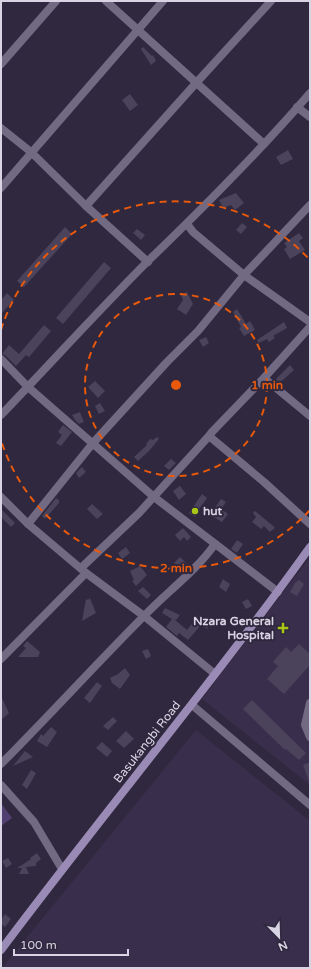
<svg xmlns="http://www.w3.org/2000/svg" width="311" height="969" viewBox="0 0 311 969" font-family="'Varela Round',sans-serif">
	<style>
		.built { fill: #392f4c }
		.green { fill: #513f6f }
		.building { fill: #4b425b }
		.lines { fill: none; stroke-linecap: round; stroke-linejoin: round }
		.street { stroke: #726983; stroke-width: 8 }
		.secondary { stroke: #998bb5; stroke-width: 8 }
		.ring { fill: none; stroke: #e8590c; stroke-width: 2; stroke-dasharray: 7 5 }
		.poi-dot { fill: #aac718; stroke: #2f283e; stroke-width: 1.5 }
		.labels { text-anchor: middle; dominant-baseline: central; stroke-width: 4; stroke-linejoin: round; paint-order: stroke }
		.poi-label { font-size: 12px; font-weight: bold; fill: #d9d4e3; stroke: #2f283e; text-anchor: start }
		.street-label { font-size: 12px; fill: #d9d4e3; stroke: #2f283e }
		.centre { fill: #e8590c; stroke: #2f283e; stroke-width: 2 }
		.ring-label { font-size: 12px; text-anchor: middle; font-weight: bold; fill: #e8590c; stroke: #2f283e; stroke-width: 4; stroke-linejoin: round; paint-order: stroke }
	</style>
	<rect width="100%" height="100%" fill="#2f283e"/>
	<g class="built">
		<path d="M310,557v228l-108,-86z"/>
		<path d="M196,730l114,91v147h-308z"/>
	</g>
	<path class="green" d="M1,803l11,15 -11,8z"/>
	<g class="building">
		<path d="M143,47l9,9 1,-1 3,6 -5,4 -10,-16z"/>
		<path d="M130,94l8,11 -8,6 -8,-11z"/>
		<path d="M288,150l5,9 -12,6 -5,-8z"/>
		<path d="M236,193l8,10 -9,7 -4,-5 -8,3 -4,-8z"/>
		<path d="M242,223l5,4 -6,7 -5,-4z"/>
		<path d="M65,227l7,7 -48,53 -7,-6z"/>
		<path d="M137,229l8,6 -4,5 -8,-7z"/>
		<path d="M299,233l4,5 -4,3 6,9 -15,9 -6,-10 3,-2 -3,-4z"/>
		<path d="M104,262l7,6 -48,56 -7,-6z"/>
		<path d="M187,292l6,12 -7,11 -9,-6 6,-9 -2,-5z"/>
		<path d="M7,293l7,7 -13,14v-14z"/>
		<path d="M237,309l9,15 4,-3 5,9 -11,6 -5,-8 2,-1 -8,-15z"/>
		<path d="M284,322l3,6 -14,8 2,2 -6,4 -2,-3 -8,4 -2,-3z"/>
		<path d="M44,325l7,6 -22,26 -3,-2 -10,11 -11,-11 -3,-1 7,-9 10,9z"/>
		<path d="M206,337l3,6 -6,4 -4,-7z"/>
		<path d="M290,365l4,5 -11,10 -5,2 -3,-2z"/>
		<path d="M95,381l10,10 -7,7 -10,-11z"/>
		<path d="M100,403l5,8 -6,3 -4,-8z"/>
		<path d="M80,412l4,10 -5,2 -4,-4 -3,-5z"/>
		<path d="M63,425l9,7 -11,14 -5,-3 6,-8 -4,-3z"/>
		<path d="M157,437l2,2 -10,12 -11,10 -4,-4 13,-12 -1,-1 4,-5 3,1z"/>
		<path d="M171,459l5,4 -7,7 -5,-4z"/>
		<path d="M82,467l4,5 -7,6 -3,-5z"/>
		<path d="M180,486l6,8 -7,6 -6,-9z"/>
		<path d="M202,494l5,4 -8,11 1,1 -5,7 -6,-4z"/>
		<path d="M56,498l3,2v3l-14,16 -3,-3z"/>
		<path d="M221,499l5,3 -5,7 7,5 -6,8 -12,-7z"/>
		<path d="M92,504l11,10 -6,5 -10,-10z"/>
		<path d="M1,509l14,14 -4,4 -10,-10z"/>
		<path d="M255,511l17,14 3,3 -5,4 -6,-6 -3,3 -9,-7 4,-5 -3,-4z"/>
		<path d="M183,528l8,9 -4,4 -3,-4 -4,4 -5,-6z"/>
		<path d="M237,540l6,4 -6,9 -6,-4z"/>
		<path d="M126,547l4,6 -8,6 -4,-6z"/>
		<path d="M180,557l8,8 -6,6 -8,-8z"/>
		<path d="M140,566l7,9 -11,11 -4,-5 2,-1 -4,-9z"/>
		<path d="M223,579l7,5 -4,8 -7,-5z"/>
		<path d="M299,580l5,4 -7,12 -7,-4 5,-9z"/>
		<path d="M143,587l8,8 -4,4 -9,-8z"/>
		<path d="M90,598l6,15 -14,8 4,-22 2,1z"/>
		<path d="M248,599l4,7 -6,3 -4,-7z"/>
		<path d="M165,608l15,7 -4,5 -2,-1 13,11 12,-15 11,9 -3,5 -6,-4 -13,15 -9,-7 -2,3 -11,-9 6,-8 -10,-6z"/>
		<path d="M27,641l13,11 -2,5h-20l8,-9 -3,-2z"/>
		<path d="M299,644l11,10v11l-26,29 -17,-15 11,-13 -5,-4 5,-6 8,-9 5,5z"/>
		<path d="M148,649l3,7 -5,3 -4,-8z"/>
		<path d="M125,668l5,7 -10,14 -8,-6 -2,-5 8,-4z"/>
		<path d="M97,682l5,4 -12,17 -6,-5z"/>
		<path d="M1,696l8,17 -8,7z"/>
		<path d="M252,700l54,53 -7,7 -13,-11 -1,1 -42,-41z"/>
		<path d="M113,717l4,4 -9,9 -5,-4z"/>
		<path d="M51,727l6,5 -10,15 -10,-6 4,-7 2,2z"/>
		<path d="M126,731l8,8 -10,9 -8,-7z"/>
		<path d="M102,742l10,9 -5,6 -11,-9z"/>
		<path d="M25,751l8,6 -20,9z"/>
		<path d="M310,762v22l-7,-19z"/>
		<path d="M31,770l5,3 -9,16 -5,-4z"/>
		<path d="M37,853l4,6 -5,4v3l-10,1 3,7h-10l3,-6h-5l14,-9 -1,-1z"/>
		<path d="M8,858l4,6 -6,4 -4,-7z"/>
		<path d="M5,914l6,5 -6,8 -4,-3v-4z"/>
	</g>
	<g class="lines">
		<g class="street">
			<path d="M106,1l158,143"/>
			<path d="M1,64l55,-63"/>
			<path d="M297,107l13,10"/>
			<path d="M1,128l30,24 55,54 62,56"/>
			<path d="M1,188l162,-187"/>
			<path d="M86,206l111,-124 74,-81"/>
			<path d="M187,224l6,8 51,43 66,47"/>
			<path d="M1,359l27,28 126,110 124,95"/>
			<path d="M264,378l46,38"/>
			<path d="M1,415c49,-51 97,-104 147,-154 56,-54 111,-109 162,-168"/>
			<path d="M209,436l55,46 46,42"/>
			<path d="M1,497l27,27 58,49 58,43 71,58"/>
			<path d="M28,524l65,-81 74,-81 31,-31 46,-56 66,-70"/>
			<path d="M81,568l58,-55 70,-77 3,-4 52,-54 46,-51"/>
			<path d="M1,659l85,-86"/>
			<path d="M310,703l-5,22 5,12"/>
			<path d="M192,705l118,100"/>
			<path d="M1,764c49,-49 95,-100 144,-149 23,-24 51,-44 70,-71"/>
			<path d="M1,785l33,37 28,47"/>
		</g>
		<path class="secondary" d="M1,950c101,-135 210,-265 309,-403"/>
	</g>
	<g class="ring">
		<circle cx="176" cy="385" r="91"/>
		<path d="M310 510A183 183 0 0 1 1 440M1 330A183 183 0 0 1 310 260"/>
	</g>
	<g class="poi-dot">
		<circle cx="195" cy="511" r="4"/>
		<path d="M281 622h4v4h4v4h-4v4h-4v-4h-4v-4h4z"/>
	</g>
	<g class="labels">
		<g class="poi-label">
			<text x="203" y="511">hut</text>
			<text x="274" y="621" text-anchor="end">Nzara General<tspan x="274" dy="14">Hospital</tspan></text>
		</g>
		<g class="street-label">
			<text transform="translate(147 742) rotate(-52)">Basukangbi Road</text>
		</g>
	</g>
	<circle cx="176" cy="385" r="6" class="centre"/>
	<g class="ring-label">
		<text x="267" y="389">1 min</text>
		<text x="176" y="572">2 min</text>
	</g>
	<rect width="311" height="969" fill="none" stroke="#d9d4e3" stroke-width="4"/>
	<g transform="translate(279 937) rotate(157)" stroke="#2f283e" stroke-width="3" paint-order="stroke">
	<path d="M0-3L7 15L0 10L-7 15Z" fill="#d9d4e3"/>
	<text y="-6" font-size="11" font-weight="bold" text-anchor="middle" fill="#d9d4e3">N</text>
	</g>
	<path d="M14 949v6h114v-6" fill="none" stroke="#d9d4e3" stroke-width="2"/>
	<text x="20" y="949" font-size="12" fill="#d9d4e3" stroke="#2f283e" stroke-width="3" paint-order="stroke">100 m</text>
</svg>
